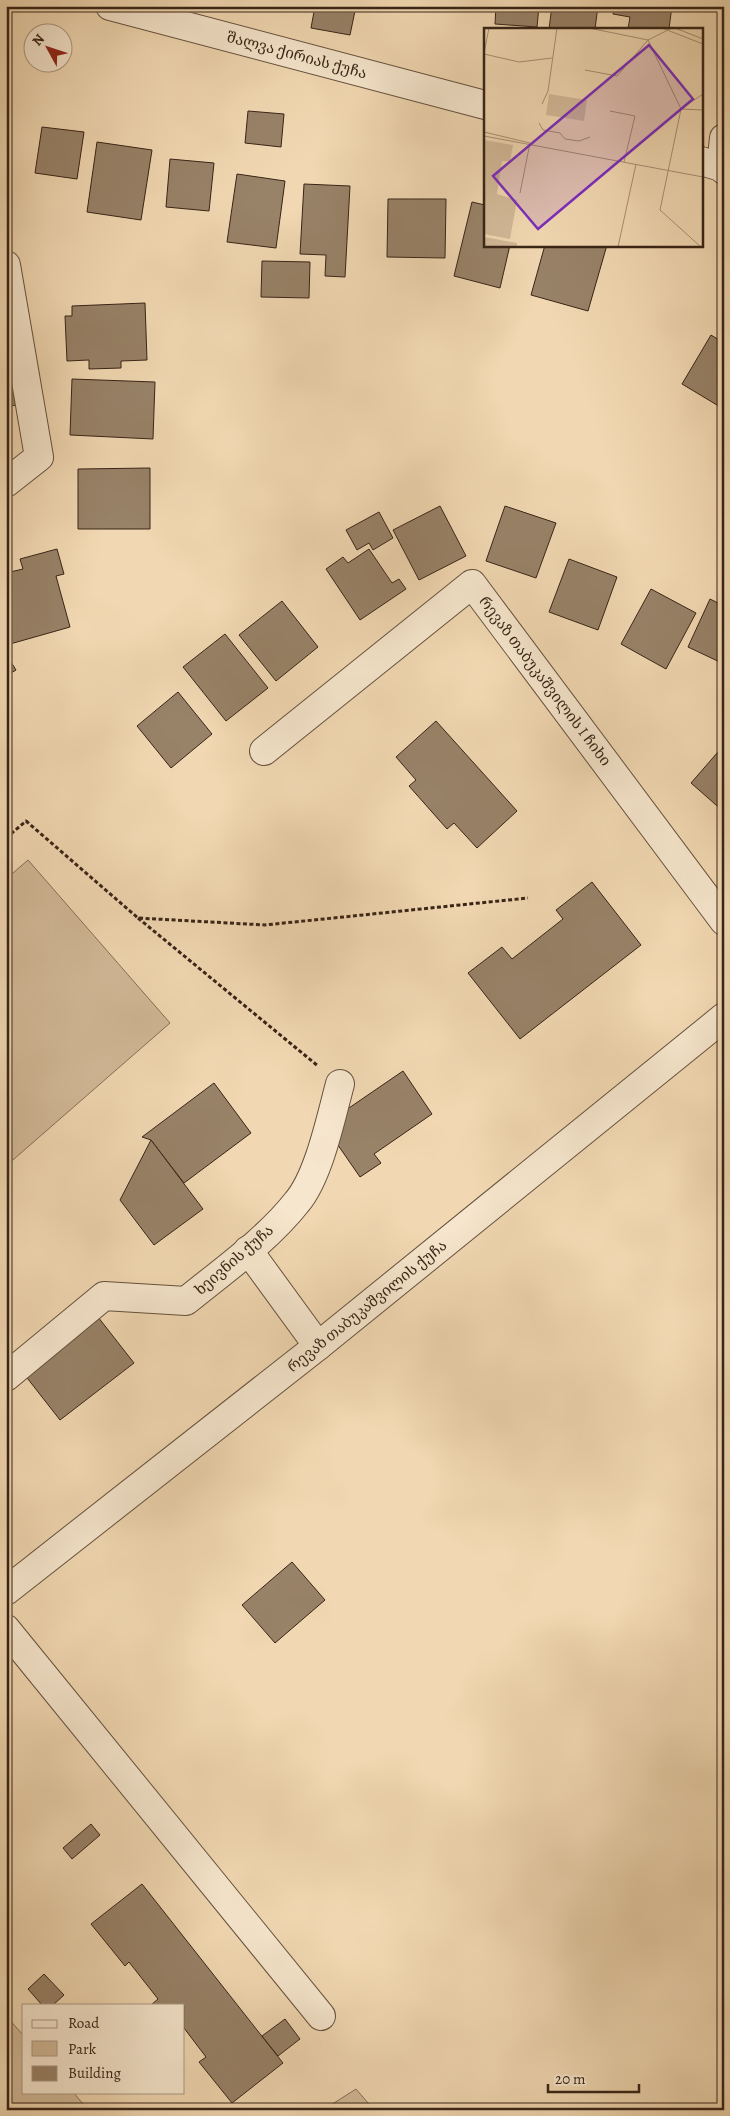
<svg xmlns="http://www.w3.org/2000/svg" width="730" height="2116" viewBox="0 0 730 2116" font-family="Alegreya,'Noto Serif Georgian',serif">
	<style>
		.green { fill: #d2b998; stroke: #856e58 }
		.building { fill: #988268; stroke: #382417 }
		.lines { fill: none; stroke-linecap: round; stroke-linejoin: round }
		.minor-casing { stroke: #66513e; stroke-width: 30 }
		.tertiary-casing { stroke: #66513e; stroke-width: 30 }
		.path { stroke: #382417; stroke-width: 3; stroke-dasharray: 4 2.5; stroke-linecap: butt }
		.minor { stroke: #f6e6cd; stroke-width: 28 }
		.tertiary { stroke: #f6e6cd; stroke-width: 28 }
		.labels { text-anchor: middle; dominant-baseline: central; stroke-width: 4; stroke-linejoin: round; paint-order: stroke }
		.street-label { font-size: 15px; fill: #382417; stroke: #f6e6cd }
		.inset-road { fill: none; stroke: #a79074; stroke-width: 1 }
		.view { fill: #7b2cbf; fill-opacity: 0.15; stroke: #7b2cbf; stroke-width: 2.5 }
		.inset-edge { fill: none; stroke: #382417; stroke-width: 2.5 }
	</style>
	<rect width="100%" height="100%" fill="#f1d8b2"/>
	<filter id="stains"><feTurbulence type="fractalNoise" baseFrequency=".004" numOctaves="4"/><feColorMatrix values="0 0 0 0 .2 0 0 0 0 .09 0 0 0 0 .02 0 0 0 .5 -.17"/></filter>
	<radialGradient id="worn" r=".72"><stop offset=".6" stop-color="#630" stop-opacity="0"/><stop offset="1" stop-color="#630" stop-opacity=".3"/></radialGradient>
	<g class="green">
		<path d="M28,860l142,163 -164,143v-287z"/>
		<path d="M6,2016l18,20v56h49l15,18h-82z"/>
		<path d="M356,2089l18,21h-51z"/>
	</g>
	<g class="building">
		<path d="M315,6h41l-6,29 -39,-7z"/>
		<path d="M496,6h43l-2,21 -42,-3z"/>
		<path d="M552,6h46l-3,23h-46z"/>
		<path d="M614,6h58l-3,23h-41l2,-12 -17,-3z"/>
		<path d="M248,111l36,3 -3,33 -36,-4z"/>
		<path d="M42,127l42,5 -7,47 -42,-6z"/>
		<path d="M97,142l55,8 -11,70 -54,-8z"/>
		<path d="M170,159l44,4 -5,48 -43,-4z"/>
		<path d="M237,174l48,7 -9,67 -49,-6z"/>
		<path d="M304,184l46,2 -5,91 -20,-1 1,-21 -26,-1z"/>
		<path d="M388,199h58l-1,59 -58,-1z"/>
		<path d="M472,202l13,3v40h25l-10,43 -46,-12z"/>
		<path d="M545,245h62l-19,66 -57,-16z"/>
		<path d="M262,261l48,1 -1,36 -48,-1z"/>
		<path d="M145,303l2,57 -26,1v7l-32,1v-9l-22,1 -2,-45h7v-10z"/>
		<path d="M711,335l13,8v62l-2,3 -40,-24z"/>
		<path d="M6,350l10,55 -10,2z"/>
		<path d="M72,379l83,3 -2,57 -83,-4z"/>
		<path d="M150,468v61h-72v-60z"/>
		<path d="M440,506l26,50 -47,24 -26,-50z"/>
		<path d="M505,506l51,17 -20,55 -50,-17z"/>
		<path d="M379,512l14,26 -20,12 -4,-7 -12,7 -11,-20z"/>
		<path d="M57,549l7,25 -8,2 14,51 -60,17 -4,-15v-56l17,-4 -3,-10z"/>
		<path d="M369,549l23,34 7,-4 7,10 -46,31 -34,-51 17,-12 5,6z"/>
		<path d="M569,559l48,18 -19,53 -49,-18z"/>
		<path d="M651,589l45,24 -30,56 -45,-25z"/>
		<path d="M710,599l14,7v58l-36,-17z"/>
		<path d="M282,601l36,46 -42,34 -37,-46z"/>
		<path d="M225,634l43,54 -42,33 -43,-54z"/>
		<path d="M6,654l10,16 -10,6z"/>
		<path d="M178,692l34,42 -41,34 -34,-42z"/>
		<path d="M436,721l81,90 -40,37 -23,-25 -7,6 -38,-43 7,-6 -20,-23z"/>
		<path d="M724,745v67l-33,-29z"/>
		<path d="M592,882l49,63 -121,94 -52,-66 34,-26 10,12 51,-40 -7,-9z"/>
		<path d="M403,1071l29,43 -58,40 7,9 -21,14 -36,-52z"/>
		<path d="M214,1083l37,50 -67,50 -33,-43 -9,-3z"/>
		<path d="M151,1140l52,69 -49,36 -34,-45z"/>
		<path d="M98,1317l36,46 -74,57 -36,-46z"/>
		<path d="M292,1562l33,38 -50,43 -33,-38z"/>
		<path d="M91,1824l9,11 -28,24 -9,-11z"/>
		<path d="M142,1884l141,179 -51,40 -33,-41 7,-5 -22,-29v-23h-33l7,-6 -29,-37 -4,4 -34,-42z"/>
		<path d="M44,1974l20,21 -11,10h-11l-14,-16z"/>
		<path d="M285,2019l15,20 -22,17 -16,-20z"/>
	</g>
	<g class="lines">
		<defs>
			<g id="minor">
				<path d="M110,6l375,99"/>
				<path d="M701,161l20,6 3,-4"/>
				<path d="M6,265l33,192 -33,26"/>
				<path d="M264,751l208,-167 252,337"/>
				<path d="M248,1250l70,96"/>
				<path d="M6,1377l98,-81 82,5c38,-31 81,-61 111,-99 22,-26 34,-85 43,-118"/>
				<path d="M6,1591l312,-245 406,-329"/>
				<path d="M6,1629l315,387"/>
			</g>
			<path id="tertiary" d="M724,138l-3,29 3,3"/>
		</defs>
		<use href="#minor" class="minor-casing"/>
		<use href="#tertiary" class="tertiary-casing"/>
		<g class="path">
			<path d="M6,838l20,-17 112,97 127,7 263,-27"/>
			<path d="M138,918l180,148"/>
		</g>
		<use href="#minor" class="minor"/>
		<use href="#tertiary" class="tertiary"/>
	</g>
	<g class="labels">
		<g class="street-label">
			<text transform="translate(297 55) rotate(15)">შალვა ქირიას ქუჩა</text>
			<text transform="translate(545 681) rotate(53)">რევაზ თაბუკაშვილის I ჩიხი</text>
			<text transform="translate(234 1260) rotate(-41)">ხეივნის ქუჩა</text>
			<text transform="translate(367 1306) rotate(-39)">რევაზ თაბუკაშვილის ქუჩა</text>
		</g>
	</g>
	<g transform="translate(484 28)">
		<rect width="219" height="219" fill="#f1d8b2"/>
		<path d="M65,66l38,6 -3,21 -38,-6zM0,112l29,5 -3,16h-8l-5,33 20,6 -7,39 -26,-5zM0,209l33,6v4h-33z" fill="#d2b998"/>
		<path class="inset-road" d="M105,0l59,12M178,0l41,16M191,0l28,11M164,12l33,69 -21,101 41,37M0,25l5,-25M0,26l35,8 33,-4M101,42l32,6 31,-36 24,-12M58,76l6,-13 9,-63M197,81l22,-15M197,81l22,1M126,83l25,5 -11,46M55,95l4,7 17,3 5,6 14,2 11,-4M0,104l46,11M0,108l219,41M36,165l10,-50M134,219l18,-83"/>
		<path class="view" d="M165,17l44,54 -155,130 -45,-53z"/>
		<rect width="219" height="219" class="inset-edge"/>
	</g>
	<rect width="730" height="2116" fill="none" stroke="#f1d8b2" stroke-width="25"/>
	<rect x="8" y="8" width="715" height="2101" fill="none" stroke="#382417" stroke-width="2.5"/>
	<rect x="12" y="12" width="705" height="2091" fill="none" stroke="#382417"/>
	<rect x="22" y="2004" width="162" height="90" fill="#f6e6cd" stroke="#aa9884"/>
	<rect x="32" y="2020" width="25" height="8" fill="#f6e6cd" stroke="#aa9884"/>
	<text x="68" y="2028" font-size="15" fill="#382417">Road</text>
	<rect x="32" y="2041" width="25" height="15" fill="#d2b998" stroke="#aa9884"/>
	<text x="68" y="2054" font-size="15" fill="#382417">Park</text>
	<rect x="32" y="2066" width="25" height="15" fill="#988268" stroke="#aa9884"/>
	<text x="68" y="2078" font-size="15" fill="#382417">Building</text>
	<g transform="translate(48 48) rotate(310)"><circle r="24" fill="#f6e6cd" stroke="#aa9884"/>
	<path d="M0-4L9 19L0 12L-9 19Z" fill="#8f2418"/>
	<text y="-8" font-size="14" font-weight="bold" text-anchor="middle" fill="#382417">N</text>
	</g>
	<path d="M548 2084v8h91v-8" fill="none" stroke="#382417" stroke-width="2.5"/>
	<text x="555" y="2084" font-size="15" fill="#382417" stroke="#f6e6cd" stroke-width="4" paint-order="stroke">20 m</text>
	<rect width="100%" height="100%" filter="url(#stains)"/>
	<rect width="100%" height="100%" fill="url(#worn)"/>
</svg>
